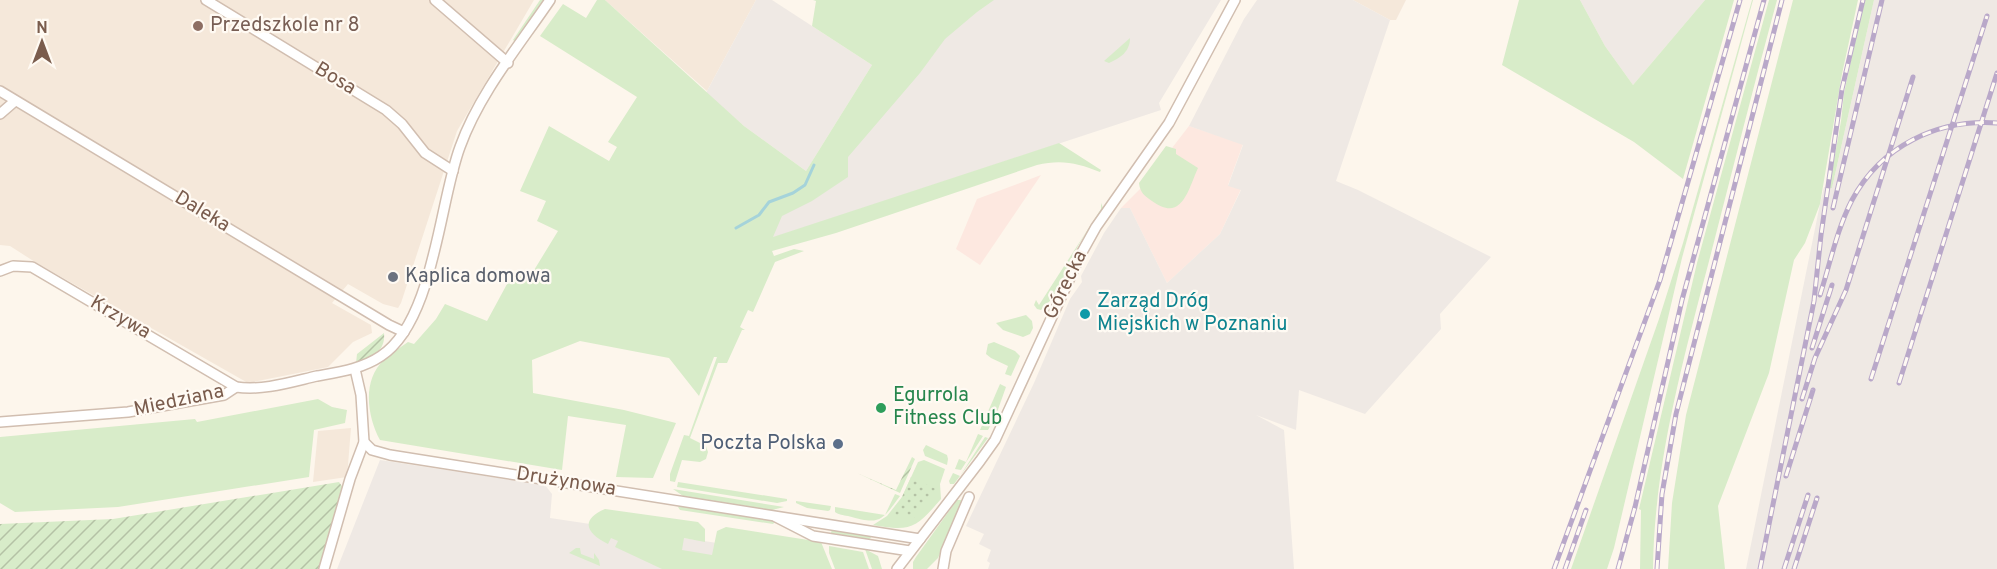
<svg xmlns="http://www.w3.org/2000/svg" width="1997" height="569" viewBox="0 0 1997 569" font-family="Overpass,sans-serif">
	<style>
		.residential { fill: #f5e8da }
		.commercial { fill: #fde8e0 }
		.industrial { fill: #efe9e4 }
		.grass { fill: #d8ecc9 }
		.park { fill: url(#park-dots) }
		.garden { fill: url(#garden-furrows) }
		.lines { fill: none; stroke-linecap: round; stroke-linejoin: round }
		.stream { stroke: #a5d3da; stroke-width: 3 }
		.minor-casing { stroke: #d1beb0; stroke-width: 12 }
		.minor { stroke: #fff; stroke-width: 9 }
		.rail-casing { stroke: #b9a8c9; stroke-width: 5 }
		.rail { stroke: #fffaf3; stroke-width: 3; stroke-dasharray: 9; stroke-linecap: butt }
		.education-dot { fill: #8d6e63; stroke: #fffaf3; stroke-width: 2 }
		.worship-dot { fill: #6b7280; stroke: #fffaf3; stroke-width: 2 }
		.culture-dot { fill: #0f9aa8; stroke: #fffaf3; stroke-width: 2 }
		.leisure-dot { fill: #2e9e5b; stroke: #fffaf3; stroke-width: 2 }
		.service-dot { fill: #5c6f8a; stroke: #fffaf3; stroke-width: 2 }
		.labels { text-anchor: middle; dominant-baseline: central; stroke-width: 4.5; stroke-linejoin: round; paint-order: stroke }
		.education-label { font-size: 20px; fill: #785e54; stroke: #fffaf3; text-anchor: start }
		.street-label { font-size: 20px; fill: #7a5c4d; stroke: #fffaf3 }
		.worship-label { font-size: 20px; fill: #5b616d; stroke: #fffaf3; text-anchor: start }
		.culture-label { font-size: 20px; fill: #0d838f; stroke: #fffaf3; text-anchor: start }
		.leisure-label { font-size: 20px; fill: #27864d; stroke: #fffaf3; text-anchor: start }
		.service-label { font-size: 20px; fill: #4e5e75; stroke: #fffaf3; text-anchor: end }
	</style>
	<defs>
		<pattern id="park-dots" width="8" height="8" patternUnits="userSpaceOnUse" patternTransform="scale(1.5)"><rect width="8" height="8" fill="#d8ecc9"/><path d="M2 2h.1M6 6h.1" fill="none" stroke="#b4c2a5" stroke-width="1.8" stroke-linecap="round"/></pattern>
		<pattern id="garden-furrows" width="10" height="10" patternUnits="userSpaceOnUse" patternTransform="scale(1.5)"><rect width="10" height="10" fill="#d8ecc9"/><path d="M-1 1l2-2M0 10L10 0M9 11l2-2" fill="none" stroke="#b4c2a5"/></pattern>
	</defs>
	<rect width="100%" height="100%" fill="#fdf6ec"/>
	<g class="residential">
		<path d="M0,0h534l-77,131 -56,172 -3,5 -15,-4 -35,-20 -16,19 39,22 1,8 -19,9 -25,25 -80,16 -213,-121 -25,-16 -10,-1z"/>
		<path d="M605,0h151l-49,91z"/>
		<path d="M1353,0h53l-10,20h-6z"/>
		<path d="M351,428l-4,49 -34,5 5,-51z"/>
	</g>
	<g class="commercial">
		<path d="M1189,126l54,18 -15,41 13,4 -21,45 -53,49 -37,-75h-9l21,-21z"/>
		<path d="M1041,175l-61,90 -24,-16 21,-50z"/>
	</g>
	<g class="industrial">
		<path d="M756,0h16l100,65 -66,106 -62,-45 -38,-33z"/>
		<path d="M952,0h269l-62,103 2,7 -392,129 18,-41z"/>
		<path d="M1257,0h96l37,20 -54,161 22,9 133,67 -51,57 1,15 -76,85 -66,-24 -3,40 -40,-15 28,15 10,139h-310h4l2,-6 -3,-2 4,-11 -12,-6 5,-10 -18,-8 68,-143 36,-84 12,-17 -1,-6 23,-43 17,-25h9l37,75 53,-49 21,-44 -13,-4 15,-41 -54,-19 55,-107z"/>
		<path d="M1580,0h125l-72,85 -28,-39z"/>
		<path d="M1874,0h123v569h-251l74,-365 4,-17 8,1z"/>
		<path d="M380,460l165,25 7,9 -2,24 261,39 5,12h-479z"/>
	</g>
	<g class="grass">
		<path d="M540,0h4l-28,42 -3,-2z"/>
		<path d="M597,0h8l139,126 62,45 66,-106 -60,-39 4,-25 -3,-1h181l-17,12 -32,27 -25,34 -72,84v20l-36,24 -30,15 -9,21 286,-94 42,27 -1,2c-22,-9 -39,-13 -63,-7l-201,68 -64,18 2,5 20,-7 10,2 -29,11 -22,50 -5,-2 -8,17 5,3h-3l-15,33h-9l-28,75 16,8 2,6 -2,7 -6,3 -18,-2 -7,22 -5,-1v-7l14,-39 5,1 28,-79h-3l-15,39 -30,-38 -89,-17 -48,19 1,33 91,17 52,13 -23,55 -37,-1 10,-52 -58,-9 -6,54 -182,-30c-13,-24 -18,-60 4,-80 7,-7 16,-12 24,-18l6,2 22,-25 9,-15 42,17 26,-48 15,7 30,-49 -21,-10 9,-20 -26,-10 29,-65 60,35 8,-14 -9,-5 29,-45 -97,-61 23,-32 23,14z"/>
		<path d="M1519,0h61l25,46 28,39 72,-85h29l-51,179 -49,-37 -132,-77z"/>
		<path d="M1752,0h1l-71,258 -68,290 -7,21h-36l88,-250 24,-76z"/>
		<path d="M1769,0h8c-24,88 -46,176 -69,265 -26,99 -54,201 -55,304h-13l1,-59 -2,-1 58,-246z"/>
		<path d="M1793,0h65l-16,74 -22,130 -15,39 -11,17 -25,113 -51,133 7,63h-57l4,-66 14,-88z"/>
		<path d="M1864,0h10l-42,188h-3l12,-67 3,-28z"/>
		<path d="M1130,38c0,14 -10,20 -21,25l-5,-2z"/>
		<path d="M1166,146l10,3v5l22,14c-10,22 -16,55 -46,33 -7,-5 -12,-8 -13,-18z"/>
		<path d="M1101,203l2,5c-8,12 -17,24 -24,36 -8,15 -25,59 -38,66l-4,-1 -3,-4 2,-5 3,5 62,-96z"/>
		<path d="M1026,315l6,6 1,7 -3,6 -7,3 -20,-7 -7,-7z"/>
		<path d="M994,342l21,9 5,5 -9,20 -6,-2 3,-8 -17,-8 -5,-4 2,-10z"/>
		<path d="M1000,384l6,3 -10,28 -8,15h-8z"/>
		<path d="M318,399l14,8 15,3 -2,13 -31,7 -5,47 -191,30 -103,5 -15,-9v-66l195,-18 2,3z"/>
		<path d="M978,434l5,2 -22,34 -6,-1 4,-10 7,3z"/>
		<path d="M985,437l3,1 -34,46h-4l-1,-3 4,-8 7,3z"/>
		<path d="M926,445l21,10 1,4 -1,6 -22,-9 -2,-6z"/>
		<path d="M924,460l21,9 -5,15 1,15c-25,29 -30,33 -68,26l14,-9 15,-19 16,-35z"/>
		<path d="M678,482l109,17v2l-10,2 -100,-16z"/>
		<path d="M673,489l111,18 -12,3 -89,-14z"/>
		<path d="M895,494l5,2c-19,26 -20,29 -52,20 -5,-1 -9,-1 -13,-4v-5l50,8z"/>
		<path d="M957,500h4l1,5 -24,53 -11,11h-14v-7l3,-5z"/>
		<path d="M796,501l35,5 -1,4 -2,1 -21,-3 -11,-5z"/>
		<path d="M681,505l93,15 1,2 -2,2 -93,-14 -2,-3z"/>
		<path d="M605,509l93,13 7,7v13l-21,-4 -2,12 30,5 5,-24 9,-4 95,15 11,27h-170l-47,-22 3,-6 -7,-3 -3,6c-21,-10 -29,-24 -3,-35z"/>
		<path d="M832,529l38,6 1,3 -2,1 -38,-6z"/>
		<path d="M829,546l34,6 6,17h-34l-6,-16z"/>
		<path d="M576,548h4l1,6 13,5v-6l5,7 1,6 -31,-13z"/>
		<path d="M865,549l13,7 4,13h-10z"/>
	</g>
	<path class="park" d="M911,477l27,13 -24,28 -20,-3z"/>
	<g class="garden">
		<path d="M384,333c2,19 -13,24 -28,30l1,-9z"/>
		<path d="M912,457l3,2 -15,34 -43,-20 39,17z"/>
		<path d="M339,482l5,7 -24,80h-320v-45l113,-5z"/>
	</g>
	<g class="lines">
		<path class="stream" d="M736,228l23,-13 10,-13 24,-9 12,-8 9,-20"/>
		<defs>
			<g id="minor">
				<path d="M206,0l180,110 16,14 23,29 28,18"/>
				<path d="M435,0l73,63"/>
				<path d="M0,91l389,234 15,7"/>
				<path d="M0,114l15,-13"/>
				<path d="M0,271l13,-5 19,1 204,120c27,4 55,-5 81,-11 22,-4 45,-7 64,-20 53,-35 58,-153 79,-209 19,-53 58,-100 90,-147"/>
				<path d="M0,422l128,-10 96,-17 12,-8"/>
				<path d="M364,442l8,8 18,5 530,84"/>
				<path d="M776,517l37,19 97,15"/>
				<path d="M324,569l26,-90 14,-37 -3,-47 -6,-26"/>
				<path d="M897,569l83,-108 15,-21 86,-186 15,-27 73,-104 66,-123"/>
				<path d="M943,569l3,-18 23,-54"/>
			</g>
		</defs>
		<use href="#minor" class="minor-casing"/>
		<use href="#minor" class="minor"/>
		<defs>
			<g id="rail">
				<path d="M1833,208l49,-208"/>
				<path d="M1820,295c10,-31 17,-66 32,-95 29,-54 85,-81 145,-77"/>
				<path d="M1812,348l20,-63"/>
				<path d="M1871,379l116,-363"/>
				<path d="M1899,383l98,-310"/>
				<path d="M1802,399l13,-41 31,-68 67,-213"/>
				<path d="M1786,476l27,-86"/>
				<path d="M1554,569l106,-289 80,-280"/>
				<path d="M1565,569l21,-59"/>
				<path d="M1618,569l17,-62 47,-207 82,-300"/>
				<path d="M1657,569l5,-75 14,-80 106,-414"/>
				<path d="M1760,569l54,-268 7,-66 21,-146 21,-89"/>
				<path d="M1784,569l24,-74"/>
				<path d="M1794,569l23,-71"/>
			</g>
		</defs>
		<use href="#rail" class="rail-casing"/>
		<use href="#rail" class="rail"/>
	</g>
	<circle class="education-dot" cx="198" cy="26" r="6"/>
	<circle class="worship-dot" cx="393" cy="277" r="6"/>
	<circle class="culture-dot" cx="1085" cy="314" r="6"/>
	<circle class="leisure-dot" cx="881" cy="408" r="6"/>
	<circle class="service-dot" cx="838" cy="444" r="6"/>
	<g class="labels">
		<g class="education-label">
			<text x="210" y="26">Przedszkole nr 8</text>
		</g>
		<g class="street-label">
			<text transform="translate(335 79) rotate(31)">Bosa</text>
			<text transform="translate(202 212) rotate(31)">Daleka</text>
			<text transform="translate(1066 285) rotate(-64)">Górecka</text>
			<text transform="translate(120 318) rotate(30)">Krzywa</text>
			<text transform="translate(179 401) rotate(-12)">Miedziana</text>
			<text transform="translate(566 482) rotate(9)">Drużynowa</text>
		</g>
		<g class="worship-label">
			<text x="405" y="277">Kaplica domowa</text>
		</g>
		<g class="culture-label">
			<text x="1097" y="302">Zarząd Dróg<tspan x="1097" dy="23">Miejskich w Poznaniu</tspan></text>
		</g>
		<g class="leisure-label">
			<text x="893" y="396">Egurrola<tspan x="893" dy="23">Fitness Club</tspan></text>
		</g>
		<g class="service-label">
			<text x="826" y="444">Poczta Polska</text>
		</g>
	</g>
	<g transform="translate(42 42)" stroke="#fffaf3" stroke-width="4.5" paint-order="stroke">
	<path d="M0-4.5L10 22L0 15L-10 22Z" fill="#7a5c4d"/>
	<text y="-9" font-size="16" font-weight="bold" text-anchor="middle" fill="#7a5c4d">N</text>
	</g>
</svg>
